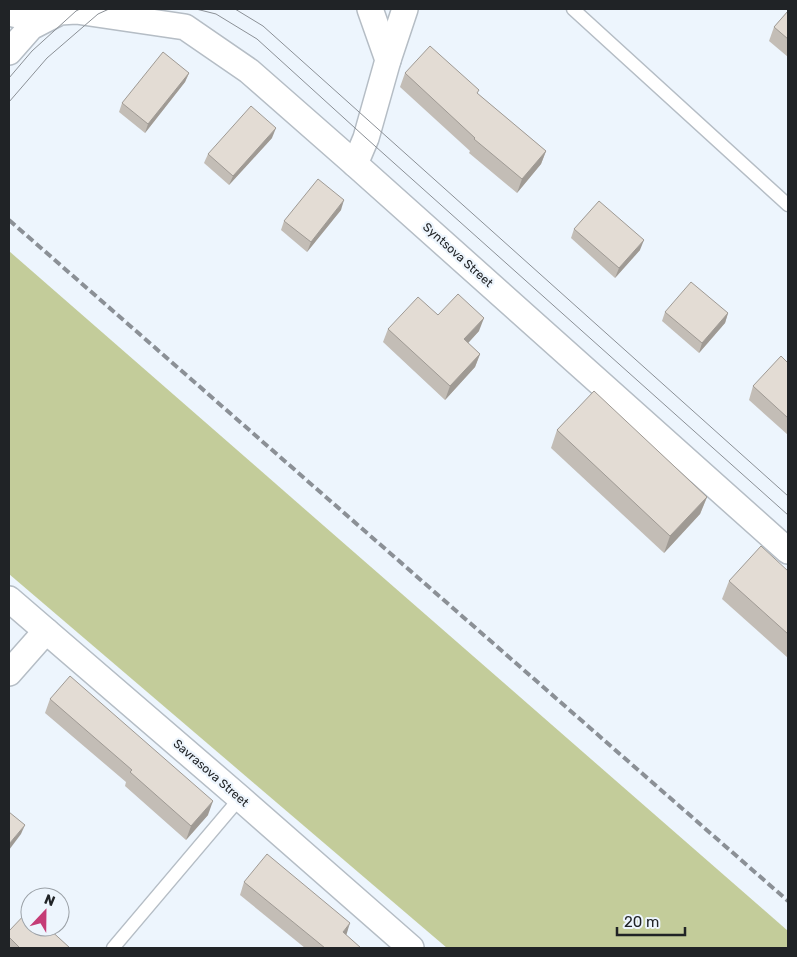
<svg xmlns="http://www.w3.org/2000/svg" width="797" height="957" viewBox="0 0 797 957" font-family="Rubik,sans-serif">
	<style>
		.green { fill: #c3cc9a }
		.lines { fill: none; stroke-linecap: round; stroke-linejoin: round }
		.lane-casing { stroke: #b5bdc5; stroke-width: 15 }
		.street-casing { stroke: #b5bdc5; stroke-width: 28 }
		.lane { stroke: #fff; stroke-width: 12 }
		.street { stroke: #fff; stroke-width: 25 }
		.tram { stroke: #8b9096; stroke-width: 1 }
		.rail { stroke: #8b9096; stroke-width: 4; stroke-dasharray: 8 4; stroke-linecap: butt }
		.wall { fill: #c3bdb6 }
		.shaded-wall { fill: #9f9a94 }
		.building { fill: #e3dcd4; stroke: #9f9a94 }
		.labels { text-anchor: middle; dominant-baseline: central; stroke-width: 4.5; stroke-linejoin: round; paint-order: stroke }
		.street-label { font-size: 12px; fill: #202326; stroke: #edf5fd }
	</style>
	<rect width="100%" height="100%" fill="#edf5fd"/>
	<path class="green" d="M9,251l779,680v17h-341l-438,-374z"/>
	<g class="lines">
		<defs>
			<g id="lane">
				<path d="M573,9l215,196"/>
				<path d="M113,948l127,-150"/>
			</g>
			<g id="street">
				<path d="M9,13l9,2 13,-6"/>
				<path d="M9,52l22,-25 29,-15 16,-1 109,16 64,44 106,93 433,387"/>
				<path d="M388,60l17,-51"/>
				<path d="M355,164l11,-26 22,-78 -18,-51"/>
				<path d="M9,599l231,199 171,150"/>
				<path d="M9,673l37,-42"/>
			</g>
		</defs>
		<use href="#lane" class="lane-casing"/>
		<use href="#street" class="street-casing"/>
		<use href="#lane" class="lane"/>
		<use href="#street" class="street"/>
		<g class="tram">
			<path d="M196,9l20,5 41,25 109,99 422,377"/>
			<path d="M235,9l28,17 525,470"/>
			<path d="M9,78l23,-27 44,-40 4,-2"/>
			<path d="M9,102l38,-44 51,-44 11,-5"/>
		</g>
		<path class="rail" d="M9,220l779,681"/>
	</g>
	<g class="wall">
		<path d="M788,11v46l-19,-16 5,-14z"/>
		<path d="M189,73l-4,9 -40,51 -26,-21 3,-9z"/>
		<path d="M405,73l73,21 68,57 -5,13 -24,29 -48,-40 1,-2 -70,-64z"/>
		<path d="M272,138l-43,47 -25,-22 4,-9z"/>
		<path d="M341,210l-34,42 -26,-22 3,-9z"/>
		<path d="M574,229l66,21 -25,28 -44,-40z"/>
		<path d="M665,312l63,1 -3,10 -26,30 -37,-32z"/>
		<path d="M438,315l41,16 -11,12 12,11 -5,13 -30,33 -62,-58 5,-13z"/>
		<path d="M788,363v72l-39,-35 4,-14z"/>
		<path d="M557,430l150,67 -7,17 -36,39 -113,-105z"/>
		<path d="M788,571v87l-66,-59 7,-18z"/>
		<path d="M50,699l158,116 -22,25 -61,-54 1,-4 -81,-69z"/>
		<path d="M244,882l102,53 15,13h-56l-65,-53z"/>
		<path d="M9,931l61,17h-61z"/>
	</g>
	<g class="shaded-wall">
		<path d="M189,73l-4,9 -40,51 3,-9z"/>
		<path d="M276,128l-4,10 -43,47 4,-9z"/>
		<path d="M546,151l-5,13 -24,29 5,-14z"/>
		<path d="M344,200l-3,10 -34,42 4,-10z"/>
		<path d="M644,240l-4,10 -25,28 4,-10z"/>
		<path d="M728,313l-3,10 -26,30 3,-10z"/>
		<path d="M484,318l-5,13 -20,22 5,-14z"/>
		<path d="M480,354l-5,13 -30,33 5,-14z"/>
		<path d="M707,497l-7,17 -36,39 6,-17z"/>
		<path d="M213,801l-5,14 -22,25 5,-14z"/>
		<path d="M25,825l-4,9 -12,16v-6z"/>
		<path d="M350,923l-4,13 -3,-4z"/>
	</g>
	<g class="building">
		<path d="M788,11v28l-14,-12z"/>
		<path d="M430,46l49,44 -2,3 69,58 -24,28 -48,-40 1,-1 -70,-65z"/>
		<path d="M163,52l26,21 -41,51 -26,-21z"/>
		<path d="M251,106l25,22 -43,48 -25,-22z"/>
		<path d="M318,179l26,21 -33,42 -27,-21z"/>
		<path d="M599,201l45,39 -25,28 -45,-39z"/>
		<path d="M691,282l37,31 -26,30 -37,-31z"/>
		<path d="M458,294l26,24 -20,21 16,15 -30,32 -62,-57 30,-32 20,18z"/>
		<path d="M781,356l7,7v55l-35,-32z"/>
		<path d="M594,391l113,106 -37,39 -113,-106z"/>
		<path d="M761,546l27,25v63l-59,-53z"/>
		<path d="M70,676l143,125 -22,25 -61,-54 2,-2 -82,-71z"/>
		<path d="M9,812l16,13 -16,19z"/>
		<path d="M267,854l83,69 -7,9 18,16h-36l-81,-66z"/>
		<path d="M29,910l1,1v16h17l23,21h-50l-11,-11v-6z"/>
	</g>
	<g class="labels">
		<g class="street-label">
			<text transform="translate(458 255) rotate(42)">Syntsova Street</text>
			<text transform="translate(211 773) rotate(41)">Savrasova Street</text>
		</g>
	</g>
	<rect width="797" height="957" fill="none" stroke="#202326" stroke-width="20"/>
	<g transform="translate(45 912) rotate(22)"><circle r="24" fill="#edf5fd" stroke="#9ba1a7"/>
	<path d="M0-4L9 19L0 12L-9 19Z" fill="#c53c76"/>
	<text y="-8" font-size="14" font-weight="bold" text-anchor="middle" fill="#202326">N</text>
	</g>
	<path d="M617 927v8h68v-8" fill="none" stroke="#202326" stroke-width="2.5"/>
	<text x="624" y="927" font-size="15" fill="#202326" stroke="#edf5fd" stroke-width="4" paint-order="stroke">20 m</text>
</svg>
